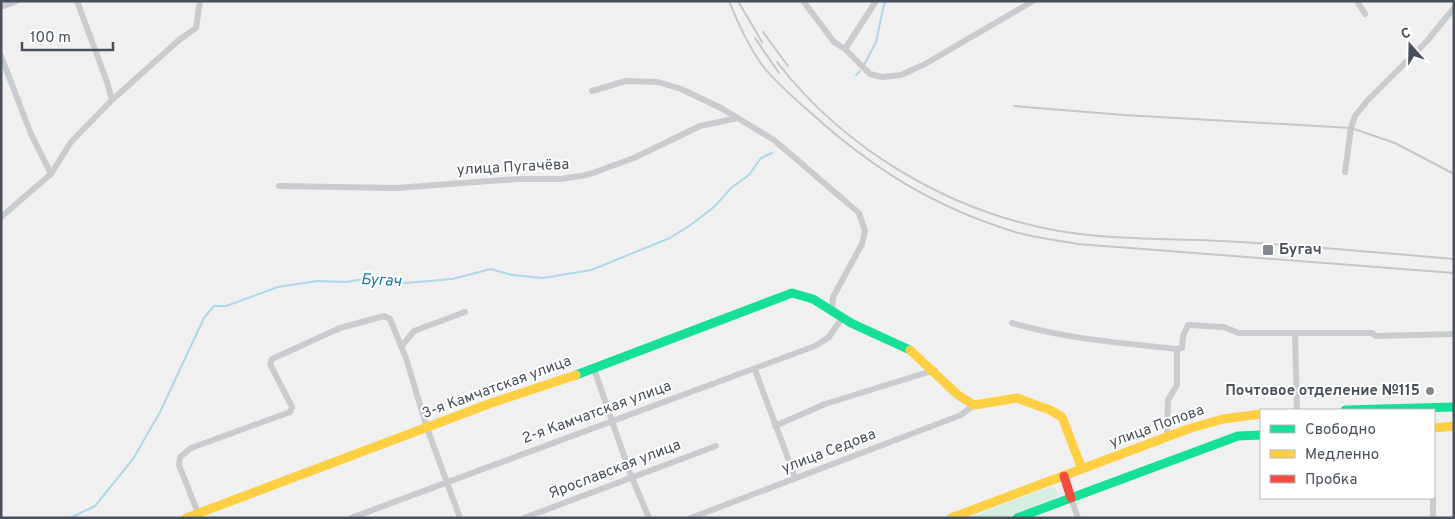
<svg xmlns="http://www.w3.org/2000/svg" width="1455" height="519" viewBox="0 0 1455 519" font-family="Overpass,sans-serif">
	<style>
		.green { fill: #d6eee1 }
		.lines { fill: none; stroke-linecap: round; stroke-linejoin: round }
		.stream { stroke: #add8ea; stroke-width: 2 }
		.street { stroke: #cacbce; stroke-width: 6 }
		.fast { stroke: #16e098; stroke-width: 9 }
		.slow { stroke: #ffcf43; stroke-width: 9 }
		.jam { stroke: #f24e42; stroke-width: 9 }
		.rail { stroke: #c5c6c8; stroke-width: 2 }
		.poi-dot { fill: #83898f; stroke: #fff; stroke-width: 2 }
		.labels { text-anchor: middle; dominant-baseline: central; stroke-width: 4; stroke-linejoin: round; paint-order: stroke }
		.street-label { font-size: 15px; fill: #48515b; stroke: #fff }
		.poi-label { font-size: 15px; font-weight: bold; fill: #48515b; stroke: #fff; text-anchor: start }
		.water-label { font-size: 16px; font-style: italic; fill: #1478a2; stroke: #fff }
	</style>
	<rect width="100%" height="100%" fill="#f0f0f0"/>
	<path class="green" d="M1049,487l7,1 2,7 -4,4 -51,19h-36z"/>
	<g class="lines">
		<g class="stream">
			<path d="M864,65l12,-23 8,-38 3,-3"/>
			<path d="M856,75l4,-4"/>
			<path d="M70,518l25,-12 38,-47 27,-47 44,-94 10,-12h12l52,-19 39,-6 29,1 18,-3 42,4 46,-4 39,-10 21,6 31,3 48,-8 79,-32 22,-14 23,-18 16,-18 18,-13 12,-17 11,-5"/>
		</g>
		<g class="street">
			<path d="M77,1l30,81 5,18"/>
			<path d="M803,1l31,41 11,7 25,25 12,3 19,-2 24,-11 108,-63"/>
			<path d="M1357,1l8,13"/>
			<path d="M1,7l16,-6"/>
			<path d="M845,49l31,-48"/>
			<path d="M1,56l30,78 20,40"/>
			<path d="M592,91l34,-10 32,1 23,7 40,19 53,32 85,73 6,18 -3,13 -29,53 -1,14"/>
			<path d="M1345,172l6,-44 4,-12 12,-15 60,-60 27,-33"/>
			<path d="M279,186l117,2 121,-9h43l27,-4 47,-17 66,-32 38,-8"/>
			<path d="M1,217l50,-43 20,-32 41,-42 67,-60 17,-12 4,-27"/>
			<path d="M1012,323c54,16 109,20 165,26l5,-1 1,-12 5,-11 36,2 15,6h133l4,3 78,-2"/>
			<path d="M1295,334l2,76"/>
			<path d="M401,347l13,-16 51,-19"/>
			<path d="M594,369l36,104 19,45"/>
			<path d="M755,370l40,107"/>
			<path d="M775,426l50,-22 110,-34"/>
			<path d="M1167,437l1,-37 9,-15v-36"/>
			<path d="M1071,498l7,20"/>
			<path d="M200,518l-21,-53 1,-8 11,-9 99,-36 2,-5 -22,-43 2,-5 68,-31 44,-12 6,3 16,39 21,70 33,90"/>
			<path d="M351,518l464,-172 14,-9 13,-19"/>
			<path d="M524,518l192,-72"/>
			<path d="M691,518l270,-103 13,-10"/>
			<path d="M1433,518v-20"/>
		</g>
		<g class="fast">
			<path d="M576,375l216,-82 21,6 38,24 59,27"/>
			<path d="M1345,410l109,-3"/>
			<path d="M1017,518l221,-82 23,-1"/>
		</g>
		<g class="slow">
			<path d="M910,350l48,45 16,10 43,-7 33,12 12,7 20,52"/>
			<path d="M1434,428l20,-2"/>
			<path d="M186,518l308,-116 82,-27"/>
			<path d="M951,518l237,-89 35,-10 38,-5"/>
		</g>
		<path class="jam" d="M1064,476l7,22"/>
		<g class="rail">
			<path d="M729,1c9,23 19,44 33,64 14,18 32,33 49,48 62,56 123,94 204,119 20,6 42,8 63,12l376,29"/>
			<path d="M738,1l24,41"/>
			<path d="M763,32l25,34"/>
			<path d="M755,38l24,35"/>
			<path d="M777,62c68,88 173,150 282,169 59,10 121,7 181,11 71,4 142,11 214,17"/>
			<path d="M1014,106l110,9 227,13 44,15 59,31"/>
		</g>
	</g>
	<g class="poi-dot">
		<rect x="1262" y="244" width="12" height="12" rx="2.5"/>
		<circle cx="1430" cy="391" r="5"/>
	</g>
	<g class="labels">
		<g class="street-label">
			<text transform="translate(513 168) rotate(-3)">улица Пугачёва</text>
			<text transform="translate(497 388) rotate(-20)">3-я Камчатская улица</text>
			<text transform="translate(597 413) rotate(-20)">2-я Камчатская улица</text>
			<text transform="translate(1157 427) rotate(-20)">улица Попова</text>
			<text transform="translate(829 452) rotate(-21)">улица Седова</text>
			<text transform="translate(615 470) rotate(-21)">Ярославская улица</text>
		</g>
		<g class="poi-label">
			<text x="1279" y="250">Бугач</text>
			<text x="1420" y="391" text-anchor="end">Почтовое отделение №115</text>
		</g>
		<g class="water-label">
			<text transform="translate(381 281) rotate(3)">Бугач</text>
		</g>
	</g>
	<rect width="1455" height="519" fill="none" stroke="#48515b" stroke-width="5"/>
	<rect x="1260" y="409" width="175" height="90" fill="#ffffff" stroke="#b6b9bd"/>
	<rect x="1270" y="425" width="25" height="8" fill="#16e098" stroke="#b6b9bd"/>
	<text x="1305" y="434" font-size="15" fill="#48515b">Свободно</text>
	<rect x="1270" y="450" width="25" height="8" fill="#ffcf43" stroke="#b6b9bd"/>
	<text x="1305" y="459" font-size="15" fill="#48515b">Медленно</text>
	<rect x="1270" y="475" width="25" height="8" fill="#f24e42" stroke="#b6b9bd"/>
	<text x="1305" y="484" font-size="15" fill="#48515b">Пробка</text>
	<g transform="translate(1410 45) rotate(340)" stroke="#ffffff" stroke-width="4" paint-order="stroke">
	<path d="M0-4L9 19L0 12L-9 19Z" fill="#48515b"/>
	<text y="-8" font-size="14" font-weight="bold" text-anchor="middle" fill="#48515b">С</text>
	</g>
	<path d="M22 42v8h91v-8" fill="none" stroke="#48515b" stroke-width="2.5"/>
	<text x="30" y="42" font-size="15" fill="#48515b" stroke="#ffffff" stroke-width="4" paint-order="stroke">100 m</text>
</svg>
